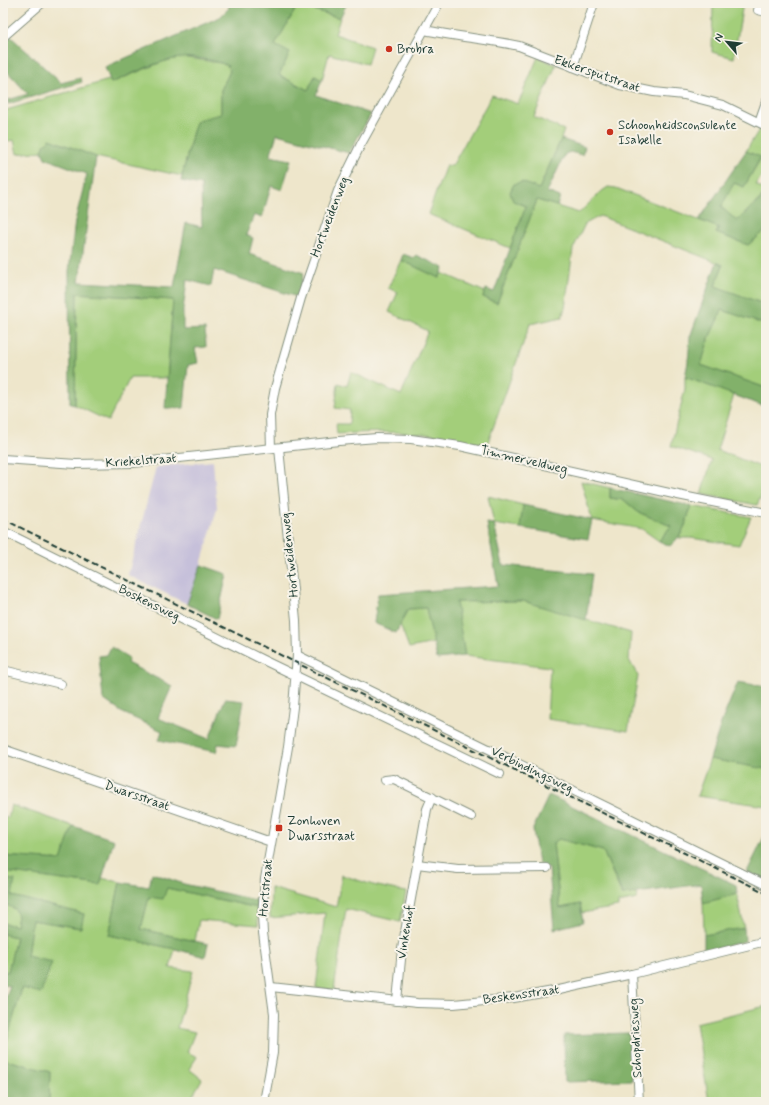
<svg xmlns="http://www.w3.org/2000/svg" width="769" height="1105" viewBox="0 0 769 1105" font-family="Mynerve,sans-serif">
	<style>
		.industrial { fill: #c6c0da }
		.green { fill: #a3ce7a; stroke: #618657 }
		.forest { fill: #82b16a; stroke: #50774f }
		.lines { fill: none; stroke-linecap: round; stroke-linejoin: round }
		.minor-casing { stroke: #869280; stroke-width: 10 }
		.minor { stroke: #fff; stroke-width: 8 }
		.rail { stroke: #1f3d34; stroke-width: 2; stroke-dasharray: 6 3; stroke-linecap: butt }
		.poi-dot { fill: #c8321e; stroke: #f7f3e8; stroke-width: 1.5 }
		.labels { text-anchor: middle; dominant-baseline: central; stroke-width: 4; stroke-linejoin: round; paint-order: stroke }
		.poi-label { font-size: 13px; fill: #1f3d34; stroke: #f7f3e8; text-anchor: start }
		.street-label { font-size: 13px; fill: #1f3d34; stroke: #f7f3e8 }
	</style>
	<rect width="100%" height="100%" fill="#f7f3e8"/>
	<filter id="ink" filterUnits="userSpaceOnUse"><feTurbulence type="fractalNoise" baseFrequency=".025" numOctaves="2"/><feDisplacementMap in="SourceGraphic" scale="8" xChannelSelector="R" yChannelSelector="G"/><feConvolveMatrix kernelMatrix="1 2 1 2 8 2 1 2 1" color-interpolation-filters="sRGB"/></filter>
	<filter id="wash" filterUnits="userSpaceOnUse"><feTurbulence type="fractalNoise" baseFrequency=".012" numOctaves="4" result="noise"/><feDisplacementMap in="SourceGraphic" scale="16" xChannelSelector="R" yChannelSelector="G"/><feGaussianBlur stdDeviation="0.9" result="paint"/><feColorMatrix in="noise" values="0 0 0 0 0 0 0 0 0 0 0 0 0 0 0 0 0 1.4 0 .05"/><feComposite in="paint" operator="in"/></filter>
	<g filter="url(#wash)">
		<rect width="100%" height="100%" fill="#eee6cb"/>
		<path class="industrial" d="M213,461l4,48 -16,56 -14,39 -59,-29 28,-108z"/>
		<g class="green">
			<path d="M713,3h30l-9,55 -22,-6z"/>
			<path d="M298,5l42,13 -5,16 37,13 -5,17 -38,-10 -7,26 -7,-4 -7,14 -29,-15 -4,-30z"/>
			<path d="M182,57l38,6 8,2 2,6 -9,19v24l-28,17 -11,45 -86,-19 -46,-18 -5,5 -3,7 -25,3 -3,-14 -11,2v-31l106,-31 2,3 51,-21z"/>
			<path d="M538,57l18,8 -22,52 30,13 -3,9 -22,50 -13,17 -16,42 -82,-34 18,-49 6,1 40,-71 26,9z"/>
			<path d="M760,128l6,3v38l-10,16 10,6v2l-29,28 -16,-14 13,-24 10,4 17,-29 -15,-7z"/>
			<path d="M608,187l8,1 103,40 -3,5 32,12 18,-15v71l-5,2 -46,-17 8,-21 -123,-49 -15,8 -12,25 -8,59 -3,9 -32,7 -43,121c-18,-3 -36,-8 -54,-10 -32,-4 -64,-3 -96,-1l-1,-10h13l1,-14 -15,-2 3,-25 9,3 4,-14 50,23 27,-64 -39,-19 9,-20 -10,-4 13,-28 38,18 3,-5 43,19 -2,5 14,6 40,-103 42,13 23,-22z"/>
			<path d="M77,293l96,7 -6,78h-37l-22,43 -33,-16z"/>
			<path d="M722,310l44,15v63l-65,-23 8,-27z"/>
			<path d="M685,377l49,18 -17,55 49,19v16l-9,20 -56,-11 11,-34 -41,-14 14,-57z"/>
			<path d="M581,481l29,7v10l14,2 14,12 33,14 -12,15 -17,-12 -50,-9z"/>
			<path d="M488,496l35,9 -3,23 -26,-4z"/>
			<path d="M691,506l60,11 -12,28 -48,-7h-12l6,-12z"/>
			<path d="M523,601l108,32 -2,27 9,16 -10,55 -81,-12 3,-52 -85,-11 -10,-54z"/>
			<path d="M426,608l8,35 -25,5 -9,-24 8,-15z"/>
			<path d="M710,759l56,10v37l-69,-10z"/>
			<path d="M11,805l62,21 -12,34 -58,-4v-39l5,1z"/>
			<path d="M559,839l44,12 19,44 14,-2 1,6 -19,4v4l-36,6 -2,-9 -20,5 -7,-66z"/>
			<path d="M5,872l95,13 1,-7 19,4 -11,53 66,14 -5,19 23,3 -16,57 18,4 -8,20 10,5 -8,12 13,10 -13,23h-140l1,-30 -47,-13v-5l19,-66 30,-25 -25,-7 5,-36 48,8 4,-14 -72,-18 -8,-17z"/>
			<path d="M342,875l31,10 33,7 -6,30 -54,-13 -12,81 -18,-2 9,-75 -55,5 1,-30 65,19z"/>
			<path d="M167,888l91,20v17l-59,-5 -4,21 -54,-12 8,-32z"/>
			<path d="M737,894l7,34 -40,7 -1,-32z"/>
			<path d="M3,903l12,6 3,7 -2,10 -13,-3z"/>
			<path d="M3,934l13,3 -8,35 -5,-1z"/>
			<path d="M766,1006v96h-57l-13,-79z"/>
		</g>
		<g class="forest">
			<path d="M228,3h119l-7,15 -42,-13 -23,40 15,8 -11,22 29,15 7,-14 7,4 -6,15 55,19 -22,39 -72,-19 -7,22 21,4 -9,30 -11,-4 -9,32 -8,-3 -8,20 7,3 -4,16 55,19 -7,24 -83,-27 -3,16 -24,-6 -4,30v20l22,-1 1,18 -11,1 3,15 -10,2 -4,43h-19l8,-108 -96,-7 -2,112 -5,-1 -1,-133 6,-50 12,-47 -42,-16 -3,-7 3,-7 5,-5 46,18 -17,125 95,5 12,-64 16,4 -1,-42 -20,-4 12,-50 4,-11 24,-6v-24l9,-19 -3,-6c-10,-4 -35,-9 -46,-7 -22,2 -49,16 -70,25l-6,-16 115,-50 9,-9z"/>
			<path d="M10,36l51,47 20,-5 1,4 -74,22v-4l20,-6 -25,-27v-24z"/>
			<path d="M561,139l24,8 -3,8 -12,-3 -5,2 -18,38 13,5 -3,9 -20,-6 -40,103 -14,-6 3,-8 8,3 32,-86 -13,-5 -3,-9 4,-8 8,-2 17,7z"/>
			<path d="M746,151l15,6 -17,30 -10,-4 -13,24 16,14 27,-25 2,2v32l-18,15 -32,-12 3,-5 -20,-8z"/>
			<path d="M403,254l11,4 2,-3 28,13 -5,10 -38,-18z"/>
			<path d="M717,262l6,3 -8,21 46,17 5,-2v24l-44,-15 -13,28 -8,27 65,23v19l-81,-30 3,-15 2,-25z"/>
			<path d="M610,488l81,18c-5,17 -7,28 -21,40l-11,-5 12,-15 -33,-14 -14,-12 -14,-2z"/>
			<path d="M523,505l69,15 -4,19 -68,-11z"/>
			<path d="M487,523l7,1 9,41 89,9 -6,46 -63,-19 -67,1 9,54 -28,3 -11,-51 -18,1 -12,24 -22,-10 4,-29 120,-8z"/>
			<path d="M201,565l26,9 -10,45 -30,-15z"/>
			<path d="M111,647l18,11 -2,5 45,23 -14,32 51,21 16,-40 19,2 -8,45 -18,-2 -2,8 -57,-12 3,-9 -41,-19 -18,-13 -4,-43 8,-1z"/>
			<path d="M738,682l28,5v82l-56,-10 11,-36z"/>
			<path d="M549,795l187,90 1,9 -34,9 -2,-19 -78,11 -20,-44 -44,-12 -6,4 7,65 20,-4 3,18 -29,7 -5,-61 -11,-5 -5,-34z"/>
			<path d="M73,826l41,14 -14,45 -95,-13 -1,7 11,1 -3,16 72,18 -3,14 -49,-8 -5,36 25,6 -11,31 -19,-5 -19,66v-50l7,-18 -7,-1v-14l5,1 8,-35 -13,-3v-11l13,3 2,-10 -3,-7 -12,-6v-47l58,4z"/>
			<path d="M766,833v47l-19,-8z"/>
			<path d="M152,873l32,11 75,17 -1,7 -91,-20 -4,11 -14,-2 -8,32 67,15 -3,13 -30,-8 -66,-14 11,-53 29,5z"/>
			<path d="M744,928l1,13 -41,11v-17z"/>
			<path d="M629,1033l3,47 -67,2 -1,-47z"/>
			<path d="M3,1059l47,13 -1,30h-46z"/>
		</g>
	</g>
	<g filter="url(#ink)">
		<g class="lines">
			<defs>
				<g id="minor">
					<path d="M758,10l8,2"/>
					<path d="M425,30c31,7 63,9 94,16l101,39 34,7 30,3 39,10 43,21"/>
					<path d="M3,37l39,-34"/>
					<path d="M573,67l21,-64"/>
					<path d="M759,122l7,-20"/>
					<path d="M271,448l-1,-33 5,-27 26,-90 37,-107 23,-47 78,-141"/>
					<path d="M3,459l73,5 57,-1 206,-22 38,-3 34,1 49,7 218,49 88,18"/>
					<path d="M3,531l258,128 239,115"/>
					<path d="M297,655l469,230"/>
					<path d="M3,670l58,14"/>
					<path d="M3,749l268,93"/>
					<path d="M385,780l9,-1 77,38"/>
					<path d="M417,864l41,5 89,-1"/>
					<path d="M632,974l7,128"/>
					<path d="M271,987l146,16 37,1 60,-6 45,-8 73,-16 134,-33"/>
					<path d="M397,1001l5,-52 25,-140 5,-12"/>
					<path d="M264,1102l9,-49 1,-39 -11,-81 -1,-18 3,-36 23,-132 5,-40 4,-52 -1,-35 -17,-172"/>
				</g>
			</defs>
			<use href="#minor" class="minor-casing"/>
			<use href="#minor" class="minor"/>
			<path class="rail" d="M3,519l763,374"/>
		</g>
	</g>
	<g class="poi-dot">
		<circle cx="389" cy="49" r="4"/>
		<circle cx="610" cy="132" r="4"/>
		<rect x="275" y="824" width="8" height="8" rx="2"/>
	</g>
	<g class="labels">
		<g class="poi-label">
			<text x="397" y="49">Brobra</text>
			<text x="618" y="125">Schoonheidsconsulente<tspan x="618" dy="15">Isabelle</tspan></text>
			<text x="287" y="821">Zonhoven<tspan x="287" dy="15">Dwarsstraat</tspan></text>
		</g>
		<g class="street-label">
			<text transform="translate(597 74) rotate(19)">Ekkersputstraat</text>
			<text transform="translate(330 217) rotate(-69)">Hortweidenweg</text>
			<text transform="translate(524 460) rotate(13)">Timmerveldweg</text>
			<text transform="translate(141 461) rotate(-4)">Kriekelstraat</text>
			<text transform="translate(290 555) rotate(-96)">Hortweidenweg</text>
			<text transform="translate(149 603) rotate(26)">Boskensweg</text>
			<text transform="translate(532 770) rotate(26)">Verbindingsweg</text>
			<text transform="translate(137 796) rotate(19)">Dwarsstraat</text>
			<text transform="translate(266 888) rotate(-85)">Hortstraat</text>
			<text transform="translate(406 932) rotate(-81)">Vinkenhof</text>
			<text transform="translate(521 995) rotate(-8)">Beskensstraat</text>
			<text transform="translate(636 1038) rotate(-93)">Schopdriesweg</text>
		</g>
	</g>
	<rect width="769" height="1105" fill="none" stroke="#f7f3e8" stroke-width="16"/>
	<g transform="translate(727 42) rotate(298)" stroke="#f7f3e8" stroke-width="3" paint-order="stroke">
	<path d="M0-3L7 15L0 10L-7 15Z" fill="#1f3d34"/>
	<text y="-6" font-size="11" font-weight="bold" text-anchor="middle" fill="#1f3d34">N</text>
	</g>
</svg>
